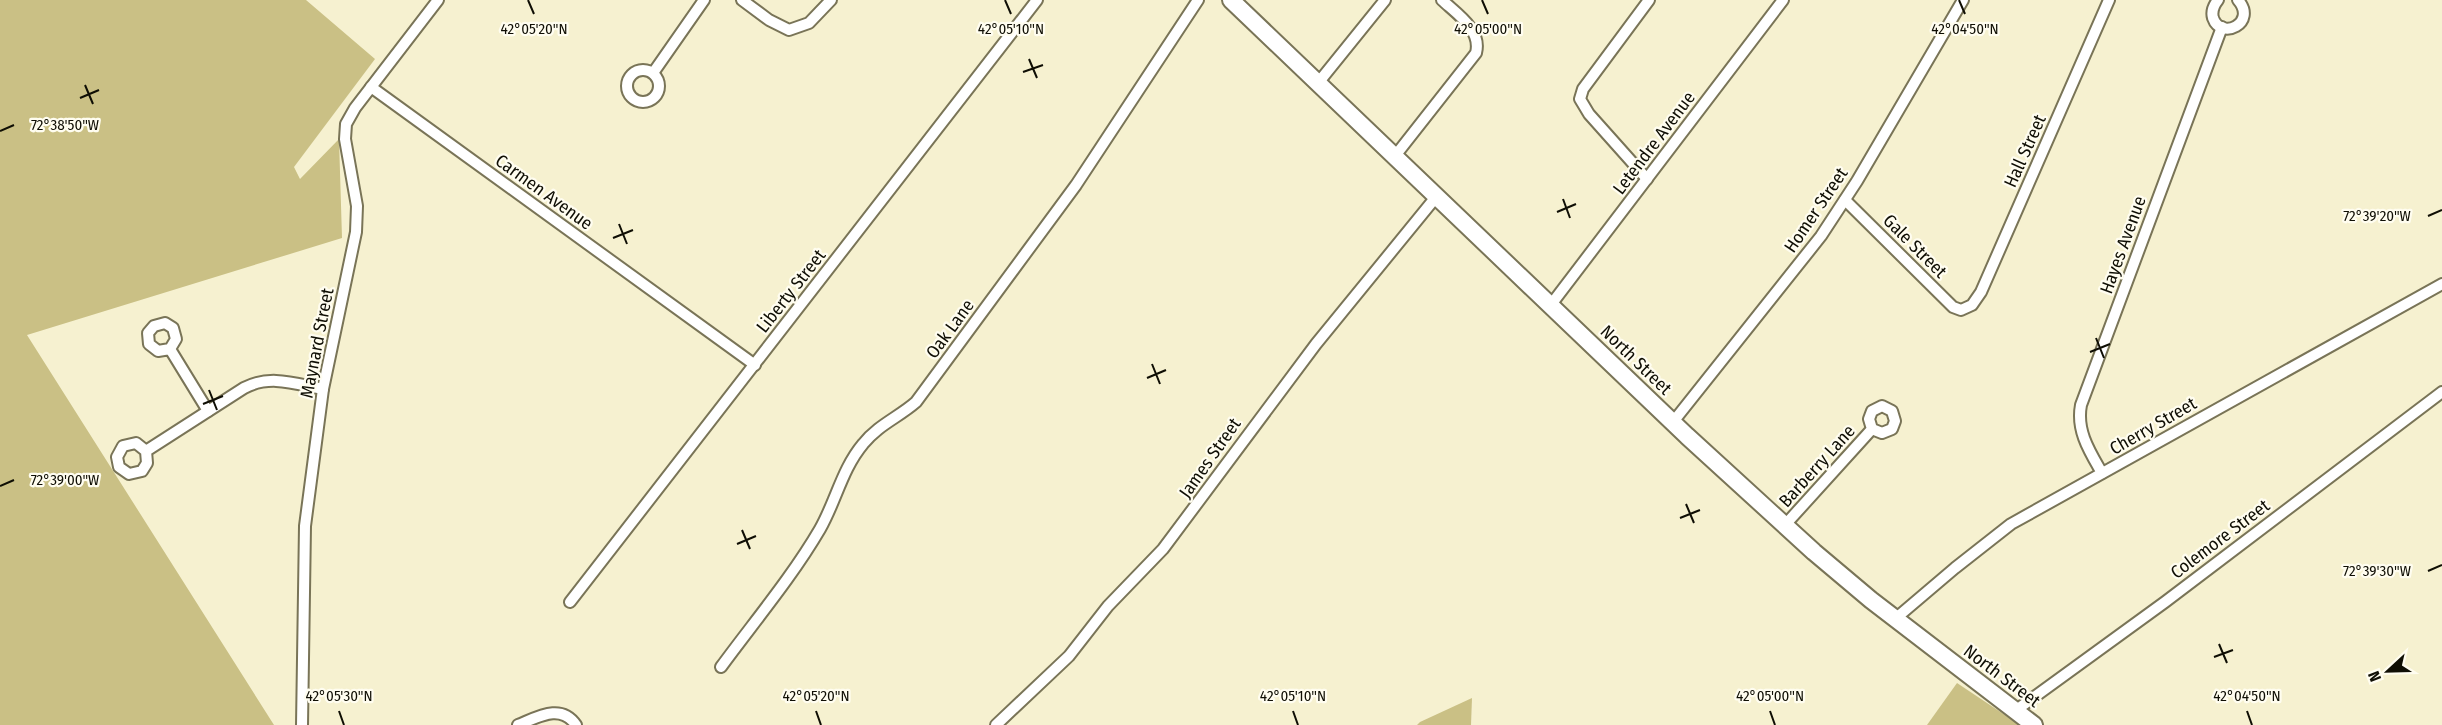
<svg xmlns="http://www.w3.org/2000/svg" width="2442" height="725" viewBox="0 0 2442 725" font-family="'Fira Sans Condensed',sans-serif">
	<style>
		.green { fill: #cac085 }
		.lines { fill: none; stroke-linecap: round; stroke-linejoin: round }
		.minor-casing { stroke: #797457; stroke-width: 14 }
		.secondary-casing { stroke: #797457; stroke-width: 20 }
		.minor { stroke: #fff; stroke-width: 10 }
		.secondary { stroke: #fff; stroke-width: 16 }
		.ticks { fill: none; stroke: #0f0e04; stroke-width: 2 }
		.labels { text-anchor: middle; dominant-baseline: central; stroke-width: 4.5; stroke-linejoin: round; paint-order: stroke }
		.street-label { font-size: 18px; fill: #0f0e04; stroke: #fffdf0 }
		.ticks-label { font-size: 15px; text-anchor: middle; fill: #0f0e04; stroke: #fffdf0; stroke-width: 4.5; stroke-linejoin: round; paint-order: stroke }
	</style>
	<rect width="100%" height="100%" fill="#f6f1d0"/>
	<g class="green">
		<path d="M0,0h306l69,59 -81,108 6,12 39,-40 3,99 -315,97 247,390h-274z"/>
		<path d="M1957,683l57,38 5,4h-92z"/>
		<path d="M1472,698l-1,27h-54l3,-3z"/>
	</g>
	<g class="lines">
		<defs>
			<g id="minor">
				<path d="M742,0l27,20 20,10 20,-7 22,-23"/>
				<path d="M2218,0c-4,5 -7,11 -5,18 8,23 45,5 25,-18"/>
				<circle cx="643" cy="86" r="16"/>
				<path d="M653,73l51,-73"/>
				<path d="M1318,83l67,-83"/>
				<path d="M371,87l384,278"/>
				<path d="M1395,156l81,-103c6,-23 -19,-39 -34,-53"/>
				<path d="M1647,179l-58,-65 -9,-15 3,-10 66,-89"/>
				<path d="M1845,200l108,107 8,3 11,-5 9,-13 128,-292"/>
				<path d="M1550,306l233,-306"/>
				<path d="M170,349l6,-10 -3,-11 -8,-5 -11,3 -6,7 1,11 9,7 12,-2 38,62"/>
				<path d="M1673,422l148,-186 36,-55 106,-181"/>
				<path d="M146,451l1,12 -5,8 -13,3 -10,-7 -2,-10 6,-11 13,-3 10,8 98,-63c26,-14 52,-4 79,1"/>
				<path d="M2102,473c-12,-21 -26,-42 -21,-68l141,-378"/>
				<path d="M1785,525l87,-96 10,4 10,-4 3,-8 -3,-10 -10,-5 -10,5 -3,8 3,10"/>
				<path d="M570,602l467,-602"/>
				<path d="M1895,619l60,-51 56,-44 431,-240"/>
				<path d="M721,667c33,-45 71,-90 99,-138 16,-28 22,-60 43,-85 15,-19 36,-27 53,-42l160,-217 122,-185"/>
				<path d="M2015,711l150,-109 277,-210"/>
				<path d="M302,725l3,-199 18,-137 33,-157 1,-26 -12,-67 1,-15 9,-16 83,-108"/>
				<path d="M518,725c20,-8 43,-22 58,0"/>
				<path d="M996,725l73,-69 39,-50 55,-57 153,-205 120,-147"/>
			</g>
			<path id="secondary" d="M1231,0l456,436 127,116 57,48 163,125"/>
		</defs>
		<use href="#minor" class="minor-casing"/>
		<use href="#secondary" class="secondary-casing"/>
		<use href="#minor" class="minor"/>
		<use href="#secondary" class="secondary"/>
	</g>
	<path class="ticks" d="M528,0l6,14M1005,0l6,14M1482,0l6,14M1959,0l6,14M1029,59l8,19M1023,72l20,-7M85,85l8,19M80,98l19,-8M0,131l14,-6M1563,199l7,19M1557,212l19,-8M2428,216l14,-6M619,224l8,20M613,238l20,-8M2096,338l8,20M2090,352l20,-8M1152,364l8,20M1147,378l19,-8M209,390l8,20M203,404l20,-8M0,486l14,-6M1686,504l8,19M1680,518l20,-8M742,530l8,19M737,544l19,-8M2428,571l14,-6M2219,644l8,19M2214,657l19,-7M339,711l5,14M816,711l5,14M1293,711l5,14M1770,711l5,14M2247,711l5,14"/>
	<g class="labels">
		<g class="street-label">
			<text transform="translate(1654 143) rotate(-53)">Letendre Avenue</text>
			<text transform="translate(2025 151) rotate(-66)">Hall Street</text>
			<text transform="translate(544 192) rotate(36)">Carmen Avenue</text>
			<text transform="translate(1816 210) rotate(-56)">Homer Street</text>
			<text transform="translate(2123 245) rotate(-70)">Hayes Avenue</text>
			<text transform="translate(1915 246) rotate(45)">Gale Street</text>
			<text transform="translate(791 291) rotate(-52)">Liberty Street</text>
			<text transform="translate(950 329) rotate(-54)">Oak Lane</text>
			<text transform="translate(317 343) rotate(-79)">Maynard Street</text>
			<text transform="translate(1636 360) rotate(44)">North Street</text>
			<text transform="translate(2153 426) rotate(-30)">Cherry Street</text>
			<text transform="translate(1210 458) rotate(-55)">James Street</text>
			<text transform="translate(1817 466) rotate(-48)">Barberry Lane</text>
			<text transform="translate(2220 539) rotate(-37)">Colemore Street</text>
			<text transform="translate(2002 676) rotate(37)">North Street</text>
		</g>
	</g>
	<g class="ticks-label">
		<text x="534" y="34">42°05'20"N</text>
		<text x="1011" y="34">42°05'10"N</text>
		<text x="1488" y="34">42°05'00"N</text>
		<text x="1965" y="34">42°04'50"N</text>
		<text x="65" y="130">72°38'50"W</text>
		<text x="2377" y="221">72°39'20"W</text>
		<text x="65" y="485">72°39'00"W</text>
		<text x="2377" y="576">72°39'30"W</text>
		<text x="339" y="701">42°05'30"N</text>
		<text x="816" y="701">42°05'20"N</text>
		<text x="1293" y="701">42°05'10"N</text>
		<text x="1770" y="701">42°05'00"N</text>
		<text x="2247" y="701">42°04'50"N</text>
	</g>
	<g transform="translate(2388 671) rotate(248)" stroke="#fffdf0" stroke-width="4.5" paint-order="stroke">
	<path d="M0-4.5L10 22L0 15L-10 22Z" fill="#0f0e04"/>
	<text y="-9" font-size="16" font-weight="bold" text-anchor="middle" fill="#0f0e04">N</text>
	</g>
</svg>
